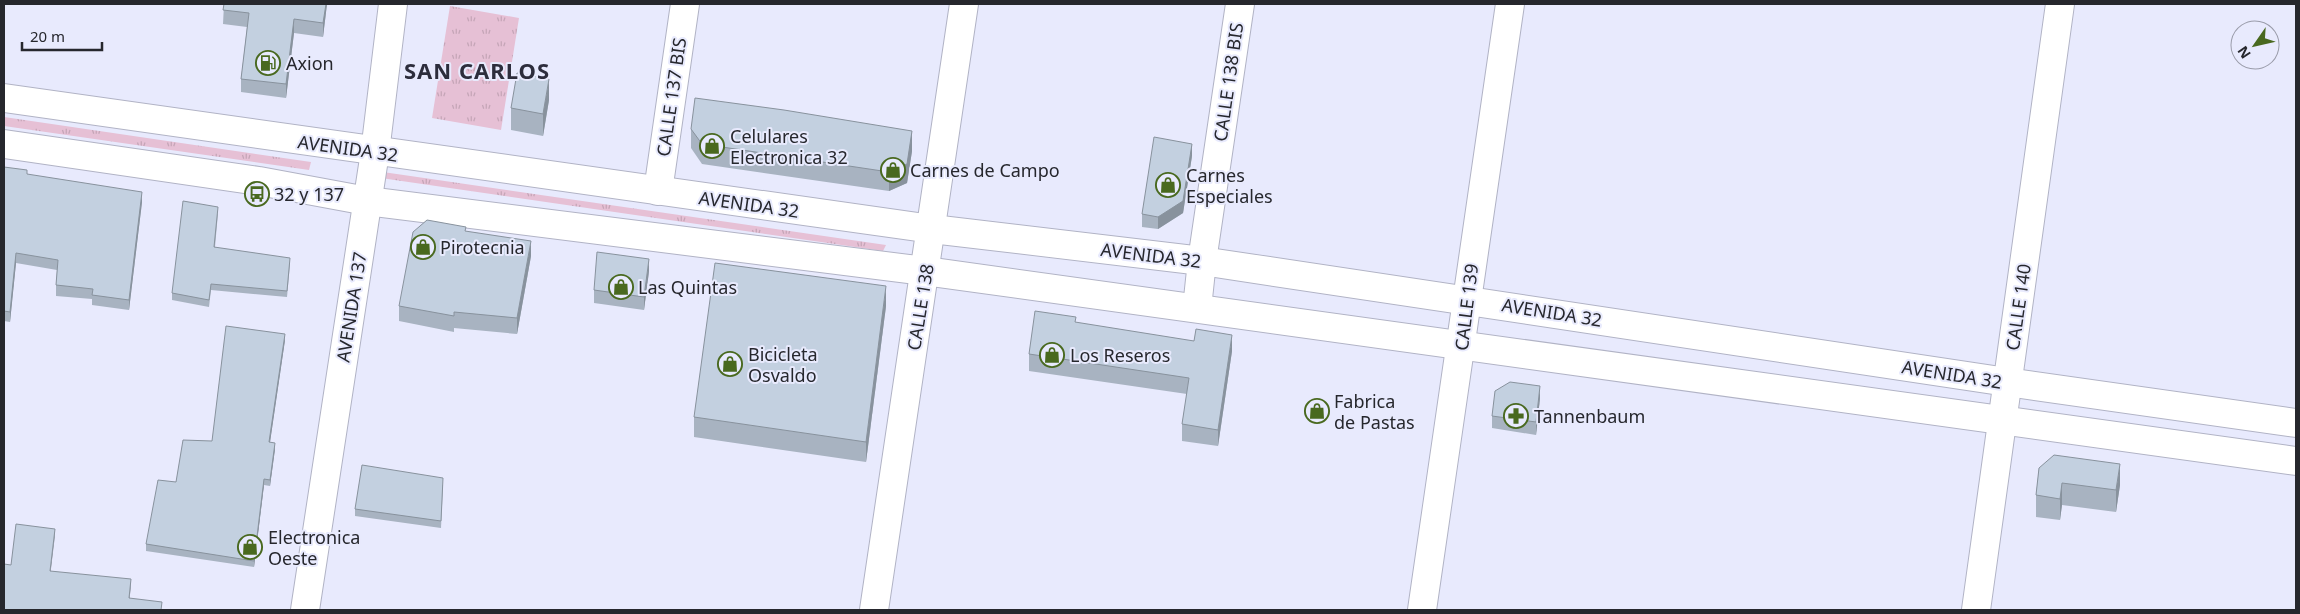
<svg xmlns="http://www.w3.org/2000/svg" width="2300" height="614" viewBox="0 0 2300 614" font-family="'Noto Sans',sans-serif">
	<style>
		.grass { fill: url(#grass-tufts) }
		.lines { fill: none; stroke-linecap: round; stroke-linejoin: round }
		.street-casing { stroke: #b1b3c5; stroke-width: 30 }
		.secondary-casing { stroke: #b1b3c5; stroke-width: 30 }
		.street { stroke: #fff; stroke-width: 28 }
		.secondary { stroke: #fff; stroke-width: 28 }
		.wall { fill: #a8b3c1 }
		.shaded-wall { fill: #88929d }
		.building { fill: #c3d0e0; stroke: #88929d }
		.labels { text-anchor: middle; dominant-baseline: central; stroke-width: 4; stroke-linejoin: round; paint-order: stroke }
		.poi-label { font-size: 18px; fill: #26272d; stroke: #e8eafd; text-anchor: start }
		.street-label { font-size: 18px; fill: #26272d; stroke: #e8eafd }
		.district-label { font-size: 22px; font-weight: bold; letter-spacing: 1px; fill: #2d2d3c; stroke: #e8eafd }
	</style>
	<defs>
		<pattern id="grass-tufts" width="24" height="20" patternUnits="userSpaceOnUse" patternTransform="scale(1.25)"><rect width="24" height="20" fill="#e6c0d5"/><path d="M3 7l-1-3M5 7V3M7 7l1-3M15 17l-1-3M17 17v-4M19 17l1-3" fill="none" stroke="#c5a5b7"/></pattern>
	</defs>
	<rect width="100%" height="100%" fill="#e8eafd"/>
	<g class="grass">
		<path d="M450,6l69,12 -18,112 -69,-12z"/>
		<path d="M4,117l307,45 -2,8 -305,-44z"/>
		<path d="M376,171l510,74 -3,6 -509,-74z"/>
	</g>
	<g class="lines">
		<defs>
			<g id="street">
				<path d="M658,191l27,-187"/>
				<path d="M1197,308l5,-47 38,-257"/>
				<path d="M874,610l90,-606"/>
				<path d="M1422,610l88,-606"/>
				<path d="M1976,610l84,-606"/>
			</g>
			<g id="secondary">
				<path d="M4,98l928,131 270,32 805,121 289,41"/>
				<path d="M4,144l255,37 108,20 558,70 1371,190"/>
				<path d="M305,610l70,-458 18,-148"/>
			</g>
		</defs>
		<use href="#street" class="street-casing"/>
		<use href="#secondary" class="secondary-casing"/>
		<use href="#street" class="street"/>
		<use href="#secondary" class="secondary"/>
	</g>
	<g class="wall">
		<path d="M224,4h103l-4,33 -29,-4 -8,65 -45,-6v-13l6,-52 -24,-3z"/>
		<path d="M549,100l-6,36 -32,-6v-22z"/>
		<path d="M691,129l221,22 -5,32 -18,8 -187,-27 -11,-16z"/>
		<path d="M1192,156l-9,57 -25,16 -16,-2v-13z"/>
		<path d="M4,167l23,8 115,27 -13,108 -37,-5v-6l-36,-3v-11l1,-15 -41,-7 -6,59 -6,-1z"/>
		<path d="M218,213l-3,34 75,17 -3,33 -76,-7 -2,17 -37,-7v-7z"/>
		<path d="M531,256l-14,78 -63,-6v4l-55,-11v-15z"/>
		<path d="M649,271l-5,39 -50,-7v-13z"/>
		<path d="M886,306l-20,156 -172,-25v-20z"/>
		<path d="M1076,323l156,28 -14,95 -36,-5v-17l5,-30 -158,-23v-17z"/>
		<path d="M285,340l-15,102 5,7 -5,37 -6,-1 -10,82 -108,-16v-7l30,-62 36,-41z"/>
		<path d="M1540,398l-4,37 -44,-7v-12z"/>
		<path d="M2039,468l81,17 -4,27 -54,-7 -2,15 -24,-3v-22z"/>
		<path d="M443,485l-2,43 -86,-12v-7z"/>
	</g>
	<g class="shaded-wall">
		<path d="M326,4h1l-4,33v-14z"/>
		<path d="M294,19v14l-8,65v-14z"/>
		<path d="M549,79v21l-6,36v-22z"/>
		<path d="M912,131v20l-5,32 -18,8v-19z"/>
		<path d="M1192,144v12l-9,57 -25,16v-12z"/>
		<path d="M142,192v10l-13,108v-10z"/>
		<path d="M531,241v15l-14,78v-16z"/>
		<path d="M16,253v10l-6,59v-10z"/>
		<path d="M649,259v12l-5,39v-13z"/>
		<path d="M886,286v20l-20,156v-20z"/>
		<path d="M285,334v6l-16,109v-7z"/>
		<path d="M1232,335v16l-14,95v-16z"/>
		<path d="M1540,386v12l-4,37v-13z"/>
		<path d="M275,443v6l-5,37v-6z"/>
		<path d="M2120,464v21l-4,27v-22z"/>
		<path d="M264,479v6l-10,82v-6z"/>
		<path d="M2062,483v22l-2,15v-21z"/>
		<path d="M55,529v6l-5,42v-6z"/>
		<path d="M131,579v6l-2,19v-6z"/>
	</g>
	<g class="building">
		<path d="M224,4h102l-3,19 -29,-4 -8,65 -45,-5 8,-66 -26,-3z"/>
		<path d="M517,73l32,6 -6,35 -32,-6z"/>
		<path d="M695,98l89,12 128,21 -5,33 -18,8 -187,-28 -11,-15z"/>
		<path d="M1154,137l38,7 -9,57 -25,16 -16,-3z"/>
		<path d="M4,167l23,3v4l115,18 -13,108 -37,-5 1,-6 -37,-4 2,-25 -42,-7 -6,59 -6,-1z"/>
		<path d="M183,201l35,6 -4,40 76,11 -3,33 -76,-7 -2,16 -37,-7z"/>
		<path d="M427,220l39,7 -1,4 66,10 -14,77 -63,-6v4l-55,-10 14,-74z"/>
		<path d="M597,252l52,7 -5,38 -50,-7z"/>
		<path d="M715,263l171,23 -20,156 -172,-25z"/>
		<path d="M1035,311l41,6 -1,5 119,19 2,-12 36,6 -14,95 -36,-6 7,-46 -160,-24z"/>
		<path d="M226,326l59,8 -16,108 6,1 -5,37 -6,-1 -10,82 -108,-17 12,-64 18,2 7,-42 29,1z"/>
		<path d="M1510,382l30,4 -4,36 -44,-6 3,-25z"/>
		<path d="M2054,455l66,9 -4,26 -54,-7 -2,16 -24,-4 3,-27z"/>
		<path d="M362,465l81,13 -2,43 -86,-12z"/>
		<path d="M16,524l39,5 -5,42 81,8 -2,19 33,4 -1,8h-157v-46l7,1z"/>
	</g>
	<defs>
		<symbol id="fuel-ring" viewBox="-11 -11 22 22"><circle r="9.5" fill="#e8eafd" stroke="#49691f" stroke-width="1.5"/><path d="M-5.5-6h7V0h2V4h1.3V-2.5L3-4.5l.8-.8L6-3V5H2.5V1h-1V6h-7ZM-4.2-4.7v3.2H.2V-4.7Z" fill="#49691f"/></symbol>
		<symbol id="shop-ring" viewBox="-11 -11 22 22"><circle r="9.5" fill="#e8eafd" stroke="#49691f" stroke-width="1.5"/><path d="M-5-2.5h2.3a2.7 3.5 0 0 1 5.4 0H5L5.5 6h-11ZM-1.5-2.5h3a1.5 2.3 0 0 0-3 0Z" fill="#49691f"/></symbol>
		<symbol id="bus-ring" viewBox="-11 -11 22 22"><circle r="9.5" fill="#e8eafd" stroke="#49691f" stroke-width="1.5"/><path d="M-5-6H5V4H4V6H2V4H-2V6H-4V4H-5ZM-3.5-4V0h7V-4ZM-3.5 1.2v1.5H-2V1.2ZM2 1.2v1.5H3.5V1.2Z" fill="#49691f"/></symbol>
		<symbol id="pharmacy-ring" viewBox="-11 -11 22 22"><circle r="9.5" fill="#e8eafd" stroke="#49691f" stroke-width="1.5"/><path d="M-2-6h4v4h4v4h-4v4h-4v-4h-4v-4h4Z" fill="#49691f"/></symbol>
	</defs>
	<g fill-rule="evenodd">
		<use href="#fuel-ring" x="254" y="49" width="28" height="28"/>
		<use href="#shop-ring" x="698" y="132" width="28" height="28"/>
		<use href="#shop-ring" x="879" y="156" width="28" height="28"/>
		<use href="#shop-ring" x="1154" y="171" width="28" height="28"/>
		<use href="#bus-ring" x="243" y="180" width="28" height="28"/>
		<use href="#shop-ring" x="409" y="233" width="28" height="28"/>
		<use href="#shop-ring" x="607" y="273" width="28" height="28"/>
		<use href="#shop-ring" x="1038" y="341" width="28" height="28"/>
		<use href="#shop-ring" x="716" y="350" width="28" height="28"/>
		<use href="#shop-ring" x="1303" y="397" width="28" height="28"/>
		<use href="#pharmacy-ring" x="1502" y="402" width="28" height="28"/>
		<use href="#shop-ring" x="236" y="533" width="28" height="28"/>
	</g>
	<g class="labels">
		<g class="poi-label">
			<text x="286" y="63">Axion</text>
			<text x="730" y="136">Celulares<tspan x="730" dy="21">Electronica 32</tspan></text>
			<text x="910" y="170">Carnes de Campo</text>
			<text x="1186" y="175">Carnes<tspan x="1186" dy="21">Especiales</tspan></text>
			<text x="274" y="194">32 y 137</text>
			<text x="440" y="247">Pirotecnia</text>
			<text x="638" y="287">Las Quintas</text>
			<text x="748" y="354">Bicicleta<tspan x="748" dy="21">Osvaldo</tspan></text>
			<text x="1070" y="355">Los Reseros</text>
			<text x="1334" y="401">Fabrica<tspan x="1334" dy="21">de Pastas</tspan></text>
			<text x="1534" y="416">Tannenbaum</text>
			<text x="268" y="537">Electronica<tspan x="268" dy="21">Oeste</tspan></text>
		</g>
		<g class="street-label">
			<text transform="translate(1228 82) rotate(-82)">CALLE 138 BIS</text>
			<text transform="translate(671 97) rotate(-82)">CALLE 137 BIS</text>
			<text transform="translate(348 148) rotate(8)">AVENIDA 32</text>
			<text transform="translate(749 204) rotate(8)">AVENIDA 32</text>
			<text transform="translate(1151 255) rotate(7)">AVENIDA 32</text>
			<text transform="translate(351 307) rotate(-81)">AVENIDA 137</text>
			<text transform="translate(920 307) rotate(-81)">CALLE 138</text>
			<text transform="translate(1466 307) rotate(-83)">CALLE 139</text>
			<text transform="translate(2018 307) rotate(-82)">CALLE 140</text>
			<text transform="translate(1552 312) rotate(9)">AVENIDA 32</text>
			<text transform="translate(1952 374) rotate(9)">AVENIDA 32</text>
		</g>
		<g class="district-label">
			<text x="477" y="70">SAN CARLOS</text>
		</g>
	</g>
	<rect width="2300" height="614" fill="none" stroke="#26272d" stroke-width="10"/>
	<g transform="translate(2255 45) rotate(236)"><circle r="24" fill="#e8eafd" stroke="#9a9caa"/>
	<path d="M0-4L9 19L0 12L-9 19Z" fill="#49691f"/>
	<text y="-8" font-size="14" font-weight="bold" text-anchor="middle" fill="#26272d">N</text>
	</g>
	<path d="M22 42v8h80v-8" fill="none" stroke="#26272d" stroke-width="2.5"/>
	<text x="30" y="42" font-size="15" fill="#26272d" stroke="#e8eafd" stroke-width="4" paint-order="stroke">20 m</text>
</svg>
